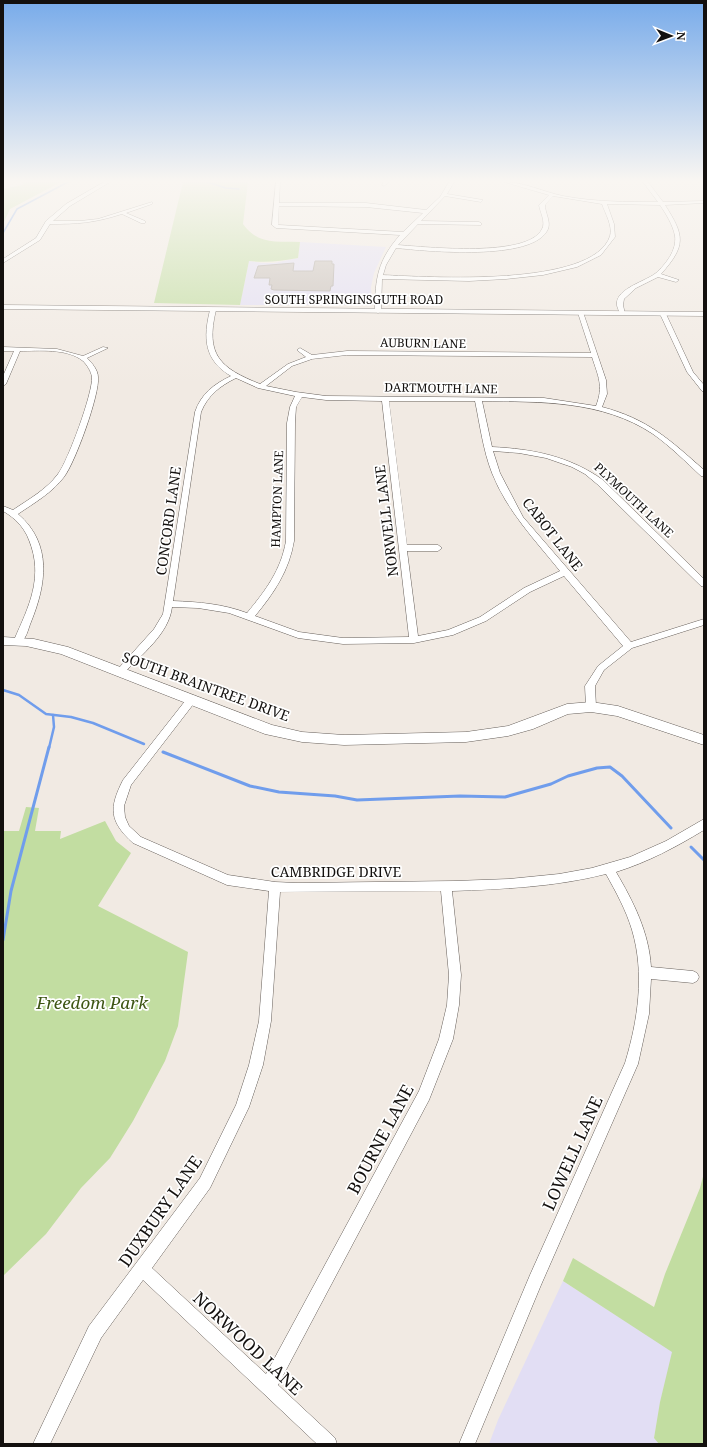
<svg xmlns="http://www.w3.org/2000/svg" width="707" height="1447" viewBox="0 0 707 1447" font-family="'Noto Serif',serif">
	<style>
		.education { fill: #e2def4 }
		.green { fill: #c2dda1 }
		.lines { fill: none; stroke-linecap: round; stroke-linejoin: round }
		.stream-far2 { stroke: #709dec; stroke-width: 1.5 }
		.stream-far1 { stroke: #709dec; stroke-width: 2.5 }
		.stream { stroke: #709dec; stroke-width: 3 }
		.building { fill: #c7bfb9; stroke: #ada6a0 }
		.minor-casing { stroke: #67605b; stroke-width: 1 }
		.tertiary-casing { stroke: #67605b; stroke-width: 1 }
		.minor { fill: #fff; fill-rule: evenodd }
		.tertiary { fill: #fff; fill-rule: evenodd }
		.labels { text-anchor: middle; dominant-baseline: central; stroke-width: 3.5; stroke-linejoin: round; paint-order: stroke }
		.far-street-label { font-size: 12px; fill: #13100e; stroke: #fff }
		.street-label { font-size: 14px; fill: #13100e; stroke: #fff }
		.near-park-label { font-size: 17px; font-style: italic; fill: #3d5513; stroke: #fff }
		.near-street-label { font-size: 17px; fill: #13100e; stroke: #fff }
	</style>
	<rect width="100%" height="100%" fill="#f1eae3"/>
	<g class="education">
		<path d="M300,242l86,5 -12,26 -3,14 1,18h-132l9,-44 13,2h12l24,-5z"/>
		<path d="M563,1281l110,71 -12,47 -7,39 5,6h-170l9,-24z"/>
	</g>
	<g class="green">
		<path d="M25,182h36l-51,27 -7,15v-35l19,-4z"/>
		<path d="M183,182h65l-5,42c15,21 33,17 57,18l-2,16c-17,3 -31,5 -49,3l-9,44 -86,-2z"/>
		<path d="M26,807l13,1 -4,23h26l-1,8 45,-18 11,20 15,12 -33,53 90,46 -10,74 -13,35 -32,60 -23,37 -29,30 -35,46 -43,42v-445h16z"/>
		<path d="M704,1173v271h-45l-5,-6 6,-36 12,-50 -109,-71 10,-23 81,49 11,-33 35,-86z"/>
	</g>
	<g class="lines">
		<g class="stream-far2">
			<path d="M207,182l19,6 13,1"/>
			<path d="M3,233l14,-24 51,-27"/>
		</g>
		<g class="stream-far1">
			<path d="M3,690l16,5 27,19 25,3 22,6 51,21"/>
			<path d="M49,748l5,-21 -1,-12"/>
		</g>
		<g class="stream">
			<path d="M163,752l87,34 29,6 56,4 22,4 103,-4 45,1 46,-13 17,-8 29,-8 13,-1 12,9 49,52"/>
			<path d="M691,847l13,13"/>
			<path d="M3,940l8,-49 38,-144"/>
		</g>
	</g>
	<path class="building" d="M315,261h17v3h2l-1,22h-2l-1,5 -56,-1 -3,-1 1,-4h-3l1,-7h-16l4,-12 36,-3 -1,8h20z"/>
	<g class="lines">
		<defs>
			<g id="minor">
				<path d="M104,182h6l-40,24 -17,15h27l18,-2 54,-17v2l-26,9 19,8v2h-4l-19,-9c-28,9 -44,10 -72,10l-10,16 -37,23v-4l33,-21 10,-17 20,-17z"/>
				<path d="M276,182h4l-1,21h87l60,7 14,-13 9,-15h5l-7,12 36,6 -2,2 -36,-6 -24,25 58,1 2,1v2l-63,-1 -20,21c28,2 130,13 144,-16 4,-7 -2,-17 -3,-24l10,-10 -45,-13c20,0 40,10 59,14 32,6 63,6 95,6l-15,-20h5l15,20 41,-1v2l-39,2c20,31 21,41 -4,69l18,6 -3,2 -18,-5 -22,11 -12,11 -1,6 2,9h-4c-17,-23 23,-31 35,-41 10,-9 21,-23 19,-37 -2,-11 -9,-22 -15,-31l-53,-1 7,20 1,13 -14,18 -24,12 -34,8 -37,4 -37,2 -87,-2 -1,32 -3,2 -3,-2c0,-33 3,-51 25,-76l-124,-7 -4,-3zM553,196l49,8c3,9 11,22 8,32 -17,52 -183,41 -227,39l3,-10 10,-17c29,3 138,14 152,-19 3,-8 -3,-16 -3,-24zM279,206l87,1 57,6 -20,19 -124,-7 -1,-1z"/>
				<path d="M384,182h5l-5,4 -2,-1z"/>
				<path d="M213,308l3,2c-11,45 4,58 44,74l28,-20 18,-7 -9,-7 3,-2 12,7 35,-4 244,2 -13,-40 5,-1 23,68 1,14 -5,13c46,12 68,33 102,63v6h-3c-15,-14 -31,-30 -48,-42 -51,-34 -113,-32 -171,-33l10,46c41,2 77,9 111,33l101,99v8l-3,-1 -104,-102 -12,-10 -13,-7 -26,-9 -27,-5 -26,-2 7,22 23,44 108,125 73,-23v6l-72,23 -28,22 -9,16 1,21 -2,3h-6l-2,-3 -1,-21 2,-3 11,-17 25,-20 -59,-70 -34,16 -44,29 -33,14 -39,8 -71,1 -45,-6 -69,-25 -31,-5 -26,-1c-3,27 -31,48 -49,67h-6l-2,-2 2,-2 37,-41 9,-15 32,-202c6,-18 19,-28 36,-36 -27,-16 -28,-38 -21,-66zM347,355l245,2c6,19 12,29 4,49l-52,-8 -218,-2 -30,-4 -30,-6 26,-20 20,-7zM236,378l22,10 37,8 -5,11 -3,16 -1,118c-5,29 -20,49 -39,72 -24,-9 -48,-11 -74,-12l28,-189c7,-17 19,-26 35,-34zM302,397l24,3 56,1 27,236 -66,1 -44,-6 -44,-16c19,-23 34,-45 39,-75l1,-118 1,-16zM389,401h86c5,24 8,49 17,72 15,38 43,67 68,98l-36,17 -44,29 -32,13 -30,6 -11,-85h31l4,-3 -4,-3h-31z"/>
				<path d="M661,313l5,1 27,58 11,13v7l-2,-1 -15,-19 -27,-58z"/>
				<path d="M3,347l54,2 26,7 20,-9 5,1 -21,10c5,5 11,12 11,19 2,17 -23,86 -34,100 -12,16 -30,26 -46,37 35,30 28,71 13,108 -3,7 -5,19 -12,21l-5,-3c15,-34 30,-63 15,-100 -5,-13 -14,-22 -26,-29v-5l10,4c16,-11 33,-20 45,-36 10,-13 35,-81 34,-97 -1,-6 -5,-12 -9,-16 -16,-13 -44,-10 -63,-10l-14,33 -3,2v-10l11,-25h-11z"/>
				<path d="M192,695l3,1 2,3 -2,3 -64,83 -7,21 1,11 4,9 12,11 87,38 47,7 22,1 157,-2 55,-2 50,-5 33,-6 38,-11 36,-16 38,-22v11c-28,17 -56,32 -88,42 17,29 33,60 35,95l42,4 4,2 2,4 -2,4 -4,2 -42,-4 -2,35 -11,50 -97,221 -66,159h-16l71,-169 95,-212c13,-43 20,-89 7,-133 -6,-20 -16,-38 -26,-56 -51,13 -102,15 -154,17l9,84 -2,30 -6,34 -24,61 -151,285 57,53 2,6h-20l-174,-164 -42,58 -51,106h-17l56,-118 111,-148 36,-73 13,-40 10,-44 10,-130 -42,-6 -94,-42c-24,-22 -24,-35 -10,-63l66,-84zM441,891l8,84 -2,30 -8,34 -20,52 -153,283 -114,-106 58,-80 39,-81 14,-42 8,-44 9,-129z"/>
			</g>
			<g id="tertiary">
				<path d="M3,305l701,7v4l-701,-7z"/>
				<path d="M3,637l31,2 34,8 204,78 30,7 42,3 122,-3 42,-6 59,-22 24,-2 27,4 86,29v10l-87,-29 -26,-4 -23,2 -35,15 -25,7 -42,6 -122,3 -42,-3 -37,-8 -204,-80 -35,-8 -23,-1z"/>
			</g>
		</defs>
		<use href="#minor" class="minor-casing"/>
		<use href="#tertiary" class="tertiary-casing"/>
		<use href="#minor" class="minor"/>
		<use href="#tertiary" class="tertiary"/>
	</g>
	<linearGradient id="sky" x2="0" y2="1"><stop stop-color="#78abea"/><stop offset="0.47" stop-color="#f9f6f2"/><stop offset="1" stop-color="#f9f6f2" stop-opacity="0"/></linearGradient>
	<rect width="707" height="385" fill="url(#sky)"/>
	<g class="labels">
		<g class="far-street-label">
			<text x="354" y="299">SOUTH SPRINGINSGUTH ROAD</text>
			<text transform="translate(423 343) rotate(1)">AUBURN LANE</text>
			<text transform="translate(441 388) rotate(1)">DARTMOUTH LANE</text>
			<text transform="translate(277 499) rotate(-88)">HAMPTON LANE</text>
			<text transform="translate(634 500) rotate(43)">PLYMOUTH LANE</text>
		</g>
		<g class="street-label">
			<text transform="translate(168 521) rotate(-82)">CONCORD LANE</text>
			<text transform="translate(386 521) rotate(-97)">NORWELL LANE</text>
			<text transform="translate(553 534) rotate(52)">CABOT LANE</text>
			<text transform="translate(206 686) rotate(20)">SOUTH BRAINTREE DRIVE</text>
			<text x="336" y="871">CAMBRIDGE DRIVE</text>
		</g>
		<g class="near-park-label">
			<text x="92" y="1002">Freedom Park</text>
		</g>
		<g class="near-street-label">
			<text transform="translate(380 1139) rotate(-62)">BOURNE LANE</text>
			<text transform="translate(572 1153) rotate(-66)">LOWELL LANE</text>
			<text transform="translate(160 1211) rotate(-55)">DUXBURY LANE</text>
			<text transform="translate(248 1343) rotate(43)">NORWOOD LANE</text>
		</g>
	</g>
	<rect width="707" height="1447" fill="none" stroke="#13100e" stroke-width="8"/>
	<g transform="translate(671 36) rotate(91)" stroke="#ffffff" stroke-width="3" paint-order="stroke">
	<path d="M0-3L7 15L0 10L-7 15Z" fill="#13100e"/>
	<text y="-6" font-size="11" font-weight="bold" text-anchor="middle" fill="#13100e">N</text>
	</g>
</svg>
